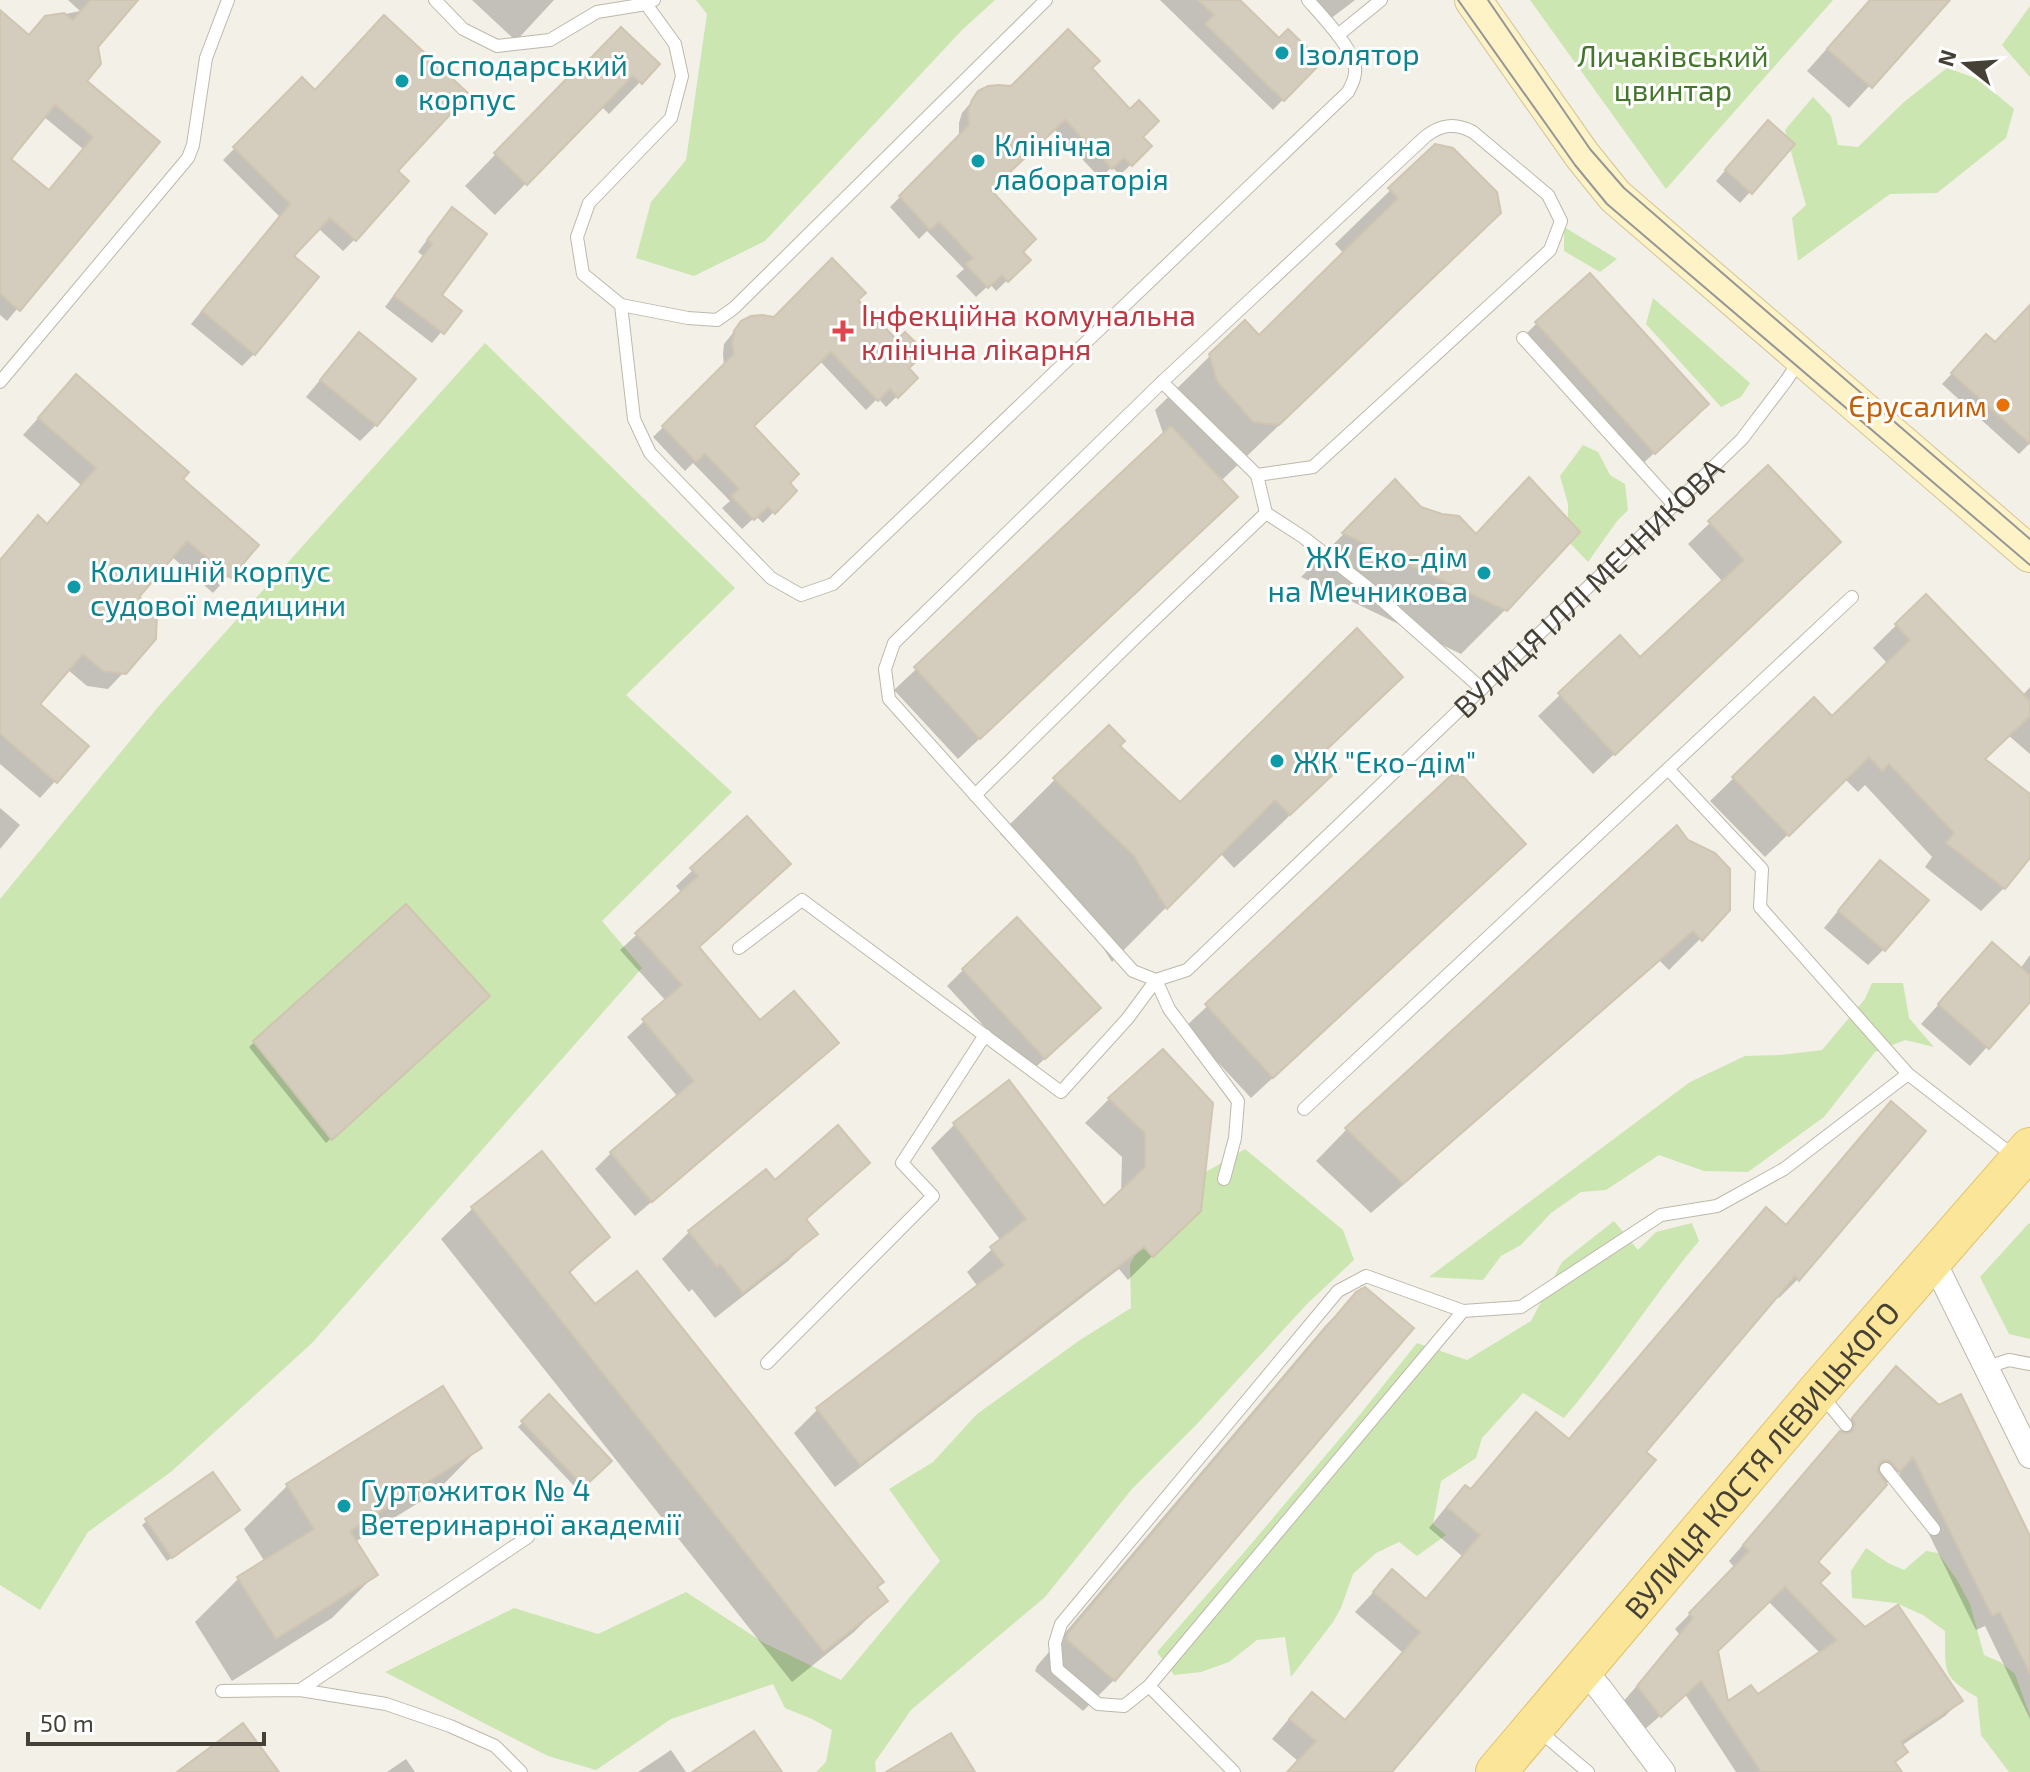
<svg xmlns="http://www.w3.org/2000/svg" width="2030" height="1772" viewBox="0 0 2030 1772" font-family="'Exo 2',sans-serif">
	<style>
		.green { fill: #cbe6b1 }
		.shadow { fill: #0003; fill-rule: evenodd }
		.building { fill: #d4ccbd; stroke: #cfc5b0; stroke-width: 2; fill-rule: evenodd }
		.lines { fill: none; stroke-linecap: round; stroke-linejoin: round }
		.lane-casing { stroke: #beb8aa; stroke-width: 14 }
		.street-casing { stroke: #beb8aa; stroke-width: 26 }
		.secondary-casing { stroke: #d2c598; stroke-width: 38 }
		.primary-casing { stroke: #e0c368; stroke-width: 42 }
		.lane { stroke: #fff; stroke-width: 12 }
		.street { stroke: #fff; stroke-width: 24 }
		.secondary { stroke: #fdf3c7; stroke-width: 36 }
		.primary { stroke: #fbe598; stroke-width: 40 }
		.tram { stroke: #969696; stroke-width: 2 }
		.culture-dot { fill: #0f9aa8; stroke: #fff; stroke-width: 3 }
		.health-dot { fill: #e0444e; stroke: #fff; stroke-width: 3 }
		.food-dot { fill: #e8710a; stroke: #fff; stroke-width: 3 }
		.labels { text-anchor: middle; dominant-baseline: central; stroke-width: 6; stroke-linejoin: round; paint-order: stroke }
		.culture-label { font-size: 30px; fill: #0d838f; stroke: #fff; text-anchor: start }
		.park-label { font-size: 30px; fill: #43762b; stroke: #fff }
		.health-label { font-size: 30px; fill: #be3a42; stroke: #fff; text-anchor: start }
		.food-label { font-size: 30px; fill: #c56008; stroke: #fff; text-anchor: end }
		.street-label { font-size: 30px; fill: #464136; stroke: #fff }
	</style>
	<rect width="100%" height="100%" fill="#f3f0e7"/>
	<g class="green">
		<path d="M696,0h299l-33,30 -197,211 -71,35 -58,-18 15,-56 35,-42 21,-146z"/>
		<path d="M1530,0h303l-167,189z"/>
		<path d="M2030,6v71l-28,-32z"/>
		<path d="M1947,68l31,11 36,30 -8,29 -69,55 -47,1 -92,67 -6,-43 14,-13 -21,-75 28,-33 18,19 7,29 20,2 46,-45z"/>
		<path d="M1564,227l53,32 -17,13 -36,-21z"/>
		<path d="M1653,298l97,85 -9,14 -20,10 -75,-83z"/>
		<path d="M485,343l250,245 -109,107 106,97 -130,129 40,47 -330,375 -140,128 -84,61 -48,78 -40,-25v-686l158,-192z"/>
		<path d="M1583,445l15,7 12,23 15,9 3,26 -11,11 -29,41 -20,-21v-37l-8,-28z"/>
		<path d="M1872,983h31l6,35 25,29 -29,-7 -30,12 -51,65 -76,55 -44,-1 -45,-16 -53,35 -25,2 -30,21 -30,32 -20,11 -18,24 -54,-3 261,-195 55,-26 36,-1 41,-5 43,-51z"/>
		<path d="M1245,1149l98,81 11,30 -47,44 -111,121 -64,64 -87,108 -134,113 -36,52 1,10h-60l10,-10 6,-32 -20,-11 -27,-11 -12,-24 -102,35 -75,51 -48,-14 -163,-84 129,-64 84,26 88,-42 78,51 77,37 99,-119 -51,-72 44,-27 44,-48 103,-74 51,-32 -1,-44 19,-32 45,-53z"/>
		<path d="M1614,1221l24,29 18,-18 36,-9 7,18c-48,57 -87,121 -135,177l-41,-25 -41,45 -6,20 -35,23 -8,43 13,11 -29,21 -18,-14 -23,11 -23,21 -12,34 -8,14 -42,55 -6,-40 -28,3 -28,22 -28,10 -27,3 -17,-23 89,-102 112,-133 59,-74 50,17 64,-39 31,-59z"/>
		<path d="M2029,1223l1,1v115l-21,-5 -29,-57z"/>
		<path d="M1866,1548l22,15 16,7 22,-19 12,2 19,27 13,24 14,51 16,7 15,12 15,42v56h-21l-28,-37 -4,-38c-37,-21 -31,-27 -32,-66l-22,-16 -27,-12 -44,-5 -1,-27z"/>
	</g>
	<g class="shadow">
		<path d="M68,0h68l-40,47 -12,34 73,61 -150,179 -7,-6v-302l28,24 18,-19 34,-7zM43,116l40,33 -35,43 -40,-33z"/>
		<path d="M472,0h82l-38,41z"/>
		<path d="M1160,0h77l42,41 40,21 -46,48z"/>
		<path d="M1307,0h48l-30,23z"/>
		<path d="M1870,0h78l-99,108 -42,-37z"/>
		<path d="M621,29l19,53 -31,32 -8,-8 -106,109 -30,-29 82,-85z"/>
		<path d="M1089,68l61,78 -30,29 -8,-8 -12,11 -47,-50 -65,63 33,61 7,8 -32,31 -6,-7 -14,13 -20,-21 8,-7 -37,-38 -8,8 -29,-32 69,-69v-15l3,-10 17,-20 33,-5z"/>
		<path d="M302,80l93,91 -40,68 -12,12 -25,-23 -27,29 -37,97 -12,12 -51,-42 88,-108 -56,-56z"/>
		<path d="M1758,133l-8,59 -10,11 -24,-22z"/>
		<path d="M1436,146l8,121 -221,212 -6,-1 -3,41 -256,240 -64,-69 270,-254 -9,-26 55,-54 49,-18 85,-84 -9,-10z"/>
		<path d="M442,220l-3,75 20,16 -27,32 -47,-36 38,-51 -5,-4z"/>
		<path d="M855,300l61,78 -30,29 -8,-9 -12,12 -47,-50 -68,66 36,57 7,8 -31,32 -7,-7 -14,13 -20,-21 8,-7 -37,-38 -8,8 -32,-34 71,-70 -1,-13 1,-10 18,-22 32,-2z"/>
		<path d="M2030,307v136l-11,11 -77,-70 34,-36 19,-3z"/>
		<path d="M1537,323l153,97 -52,48 -117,-129z"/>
		<path d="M360,335l53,44 -37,46 -16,16 -54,-44 38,-46z"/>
		<path d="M76,376l104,103 77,66 -44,48 -42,-37 -34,41 -13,75 -16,17 -21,-3 -20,-17 -30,35 49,43 -46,51 -40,-34v-204l22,-26 24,-9 35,-40 -58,-50z"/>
		<path d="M1768,467l49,97 -224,210 -55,-58 22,-21 80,-35 83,-78 -35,-38z"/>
		<path d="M1395,482l110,128 -44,44 -160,-77z"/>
		<path d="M1926,596l96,100 8,-9v67l-22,-19 -26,25 48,37v57l-26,34 -23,23 -56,-44 7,-10 -67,-72 -7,7 -13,-13 -80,78 -55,-56 104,-101 18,19 56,-55 -15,-16z"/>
		<path d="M1400,677l-78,77 14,15 -54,54 -48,45 -14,-15 -108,109 -32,-51 -80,-77 108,-107 9,19 63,59z"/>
		<path d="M1457,773l45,93 -251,232 -66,-71z"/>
		<path d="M0,808l20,17 -20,24z"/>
		<path d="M747,819l-50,129 63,75 76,20 -16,16 -185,157 -40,-47 16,-16 67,-56 -51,-60 39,-36 -46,-51 62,-57 -6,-7z"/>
		<path d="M1676,828l24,111 -31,31 -9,-9 -289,252 -55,-52 31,-32z"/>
		<path d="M1881,862l3,87 -16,16 -44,-37 41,-50z"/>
		<path d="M406,907l81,89 -161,147 -77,-96z"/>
		<path d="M1992,945l28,24 10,-14v44l-60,67 -49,-42z"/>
		<path d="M963,970l120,54 -55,50 -81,-88z"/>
		<path d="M1163,1052l36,158 -71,70 -9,-11 -284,218 -41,-54 24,-24 160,-122 -11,-15 34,-31 -70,-93 24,-24 149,85 17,-17 1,-35 -37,-34 24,-24z"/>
		<path d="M1891,1104l-93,175 -19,19 -3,-2 -132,156 -256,320h-99l9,-11 -26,-22 21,-25 19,-19 31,27 59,-70 -47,-40 37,-40 32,28 38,-44 -33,-28 17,-21 20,-19 3,3 48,-57 19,-20 31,27 180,-212 19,-19 19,16 87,-103z"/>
		<path d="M868,1163l-63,58 10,13 -27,27 -73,57 -23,-29 -3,3 -27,-33 27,-27 86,-49z"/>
		<path d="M473,1208l134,29 -38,37 26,32 280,282 10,13 -31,31 -62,50 -351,-443z"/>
		<path d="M1357,1293l54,36 -297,351 -31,31 -48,-40 2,-5 288,-340z"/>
		<path d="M1881,1384l149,157v178l-45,-93 -9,4 -78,-159 -83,91 2,21 47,47 96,71 -15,15 -44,30 4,6 -11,12 6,8h-164l-51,-78 -41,36 -21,-28 57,-67 -5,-6 60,-61 -6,-7zM1768,1601l53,53 -64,43 -31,7 -10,-53z"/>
		<path d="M549,1397l60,64 -31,29 -60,-63z"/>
		<path d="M479,1448l-43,44 -81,50 20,33 -43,43 -100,63 -37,-59 43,-43 27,-17 -21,-33 44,-44z"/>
		<path d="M233,1515l-66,46 -25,-36 5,-4z"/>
		<path d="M671,1750l15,22h-48z"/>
		<path d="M406,1759l9,13h-28z"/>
	</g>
	<g class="building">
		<path d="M90,0h48l-40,47 3,17 -14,17 73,61 -140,169 -20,-17v-284l29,25 16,-19 19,-3 9,7zM55,105l38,32 -44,53 -38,-31z"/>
		<path d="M1198,0h42l39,38 9,-9 34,33 -38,39 -79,-77 9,-9z"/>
		<path d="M1870,0h80l-78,88 -45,-39z"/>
		<path d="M384,15l85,79 -71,77 11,10 -53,60 -26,-23 -36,38 25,21 -64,78 -53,-44 88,-107 -57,-57 69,-70 13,13z"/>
		<path d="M621,27l39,37 -18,20 -9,-8 -106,109 -33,-32 84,-86 2,2z"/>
		<path d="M1068,29l32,32 -8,7 38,41 9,-9 20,21 -16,16 9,9 -20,20 -8,-8 -12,11 -47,-49 -74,70 45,49 -13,13 8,8 -23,22 -6,-7 -14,13 -23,-24 8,-6 -34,-36 -9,8 -31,-34 70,-71 -1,-14 4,-11 6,-9 10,-5 11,-1 12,1z"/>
		<path d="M1768,120l27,24 -43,50 -27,-24z"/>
		<path d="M1435,144l18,4 44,44 4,21 -222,212 -26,-3 -36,-41 -8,-27 36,-34 14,15 139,-137 -10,-10z"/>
		<path d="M452,207l35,27 -45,61 20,16 -18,23 -50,-38 38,-52 -5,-4z"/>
		<path d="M832,258l34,35 -8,7 39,40 8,-8 21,21 -17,15 9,10 -20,20 -8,-9 -12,12 -47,-49 -77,74 45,48 -9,9 7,8 -22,23 -7,-7 -14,13 -23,-24 8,-7 -34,-35 -9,8 -34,-36 72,-72 -2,-11 2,-12 7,-10 10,-5 11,-1 12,2z"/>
		<path d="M1590,273l119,131 -54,50 -120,-132z"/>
		<path d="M2030,305v139l-79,-71 35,-39 9,8z"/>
		<path d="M359,332l57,47 -39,47 -57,-46z"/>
		<path d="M76,374l113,98 -6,7 76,66 -28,33 -44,-37 -48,56 18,15 -1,27 -30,35 -23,-3 -20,-17 -43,50 49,42 -32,37 -57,-49v-174l38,-45 9,9 49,-56 -58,-50z"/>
		<path d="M1171,426l67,71 -258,242 -66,-72z"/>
		<path d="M1768,465l73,77 -226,213 -57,-62 62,-58 20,22 104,-97 -36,-39z"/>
		<path d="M1529,477l51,55 -73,79 -165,-78 53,-54 26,28 21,7 17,2 17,18z"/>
		<path d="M1926,594l104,107v15l-45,43 45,35v64l-25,31 -59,-46 8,-10 -65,-69 -7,7 -13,-14 -80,79 -57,-59 82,-80 18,19 78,-76 -15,-16z"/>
		<path d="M1357,628l46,49 -79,75 15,17 -49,46 -15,-15 -108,109 -33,-53 -81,-78 56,-53 16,16 -5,5 60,56z"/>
		<path d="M1457,770l69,74 -253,234 -68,-74z"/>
		<path d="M747,816l44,48 -92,83 61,73 34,-29 45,52 -187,159 -42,-50 84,-71 -52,-62 40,-34 -47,-52 63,-57 -8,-8z"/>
		<path d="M1677,825l11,15 27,13 15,16v41l-28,31 -9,-10 -290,253 -58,-56z"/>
		<path d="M1880,860l49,40 -44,51 -47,-40z"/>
		<path d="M406,904l84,92 -158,144 -79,-99z"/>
		<path d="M1017,917l84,91 -56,51 -83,-90z"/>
		<path d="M1992,942l38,33v27l-41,47 -51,-45z"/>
		<path d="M1163,1049l50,54 -12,108 -48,46 -9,-10 -284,218 -44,-57 188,-143 -14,-18 36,-28 -73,-96 56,-43 95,126 41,-39v-34l-37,-35z"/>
		<path d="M1891,1101l35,30 -127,150 -4,-5 -149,176 10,8 -264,312h-105l29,-31 -27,-22 23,-27 33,28 75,-88 -47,-40 19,-23 34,30 54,-64 -33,-28 18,-22 6,4 65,-77 33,27 197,-232 20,18z"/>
		<path d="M838,1125l32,38 -64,56 12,15 -75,59 -23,-29 -3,3 -29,-36 78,-62 9,11z"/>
		<path d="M542,1151l68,86 -41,35 26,32 42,-33 247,311 -7,5 11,14 -64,51 -353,-445z"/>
		<path d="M1365,1287l49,41 -299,353 -49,-42 2,-6 288,-341z"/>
		<path d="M1896,1366l43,39 22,-11 69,142v138l-30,-62 -8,4 -79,-159 -13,15 -10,-11 -6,-1 -4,3 -3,7 10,15 -69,77 12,11 -10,10 45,44 33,-22 65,96 -62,41 7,10 -13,10 7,10h-141l-60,-91 -40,36 -24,-31 56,-68 -4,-5 60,-62 -6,-6 97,-114 7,3 5,-3 3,-7 -3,-6zM1785,1587l52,53 -79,54 -7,-9 -23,16 -10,-50z"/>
		<path d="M443,1386l39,62 -132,83 28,44 -102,64 -39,-62 77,-48 -28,-45z"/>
		<path d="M549,1394l63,67 -28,26 -63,-66z"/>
		<path d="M213,1472l27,38 -68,48 -27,-39z"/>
		<path d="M243,1723l36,49h-102z"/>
		<path d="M754,1731l28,41h-90z"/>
		<path d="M951,1733l24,39h-89z"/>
	</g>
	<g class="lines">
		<defs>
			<g id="lane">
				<path d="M435,0l28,29 34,17 53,-6 47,-28 49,-8"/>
				<path d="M654,0l-8,4 29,40 7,32 -11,42 -82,85 -12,34 6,37 38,31 13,114 16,34 121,125 30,17 32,-11 515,-492c4,-8 8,-15 7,-24 -1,-19 -34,-53 -47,-68"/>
				<path d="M1338,35l43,-35"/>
				<path d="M621,305l67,13 29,2 17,-12 312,-308"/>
				<path d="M1523,338l151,167"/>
				<path d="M0,382l188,-224 5,-13 13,-87 22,-58"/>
				<path d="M1162,382l95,93 9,38 37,24 63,49 116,103"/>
				<path id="s1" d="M1257,475l56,-8 237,-217 11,-29 -13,-26 -75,-63c-17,-9 -31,-8 -47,4l-264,246 -268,261 -9,26 4,30 244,272 23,9 31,-10 487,-465 68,-66 44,-58 14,-21"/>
				<path d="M1668,769l94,100 -2,38 148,167"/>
				<path d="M975,795l162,-159 129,-123"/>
				<path d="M739,948l63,-48 259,192 67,-74 28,-38 13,29 69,92 -3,37 -11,41"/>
				<path d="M1304,1109l548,-512"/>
				<path d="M1463,1311l-314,375 -25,20 -26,-2 -41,-35 -2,-26 6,-19 277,-333 28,-15 97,35 58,-4 140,-92 56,-9 67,-37 124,-95 107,83"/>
				<path d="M767,1363l166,-167 -31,-33 83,-128"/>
				<path d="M1987,1367l22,-7 21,4"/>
				<path d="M1823,1397l23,28"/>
				<path d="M1886,1469l48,60"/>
				<path d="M1149,1686l85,86"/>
				<path d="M300,1690l228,-153"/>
				<path d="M222,1691l78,-1 86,14 64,22 45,20 26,26"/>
				<path d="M1537,1729l51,43"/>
			</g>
			<g id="street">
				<path d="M1933,1260l97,196"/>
				<path d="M1584,1670l17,20 62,82"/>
			</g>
			<path id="secondary" d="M1473,0l109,155 33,41 415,358"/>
			<g id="primary">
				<path id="s2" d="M1496,1772l322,-381 212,-243"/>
			</g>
		</defs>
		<use href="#lane" class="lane-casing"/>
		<use href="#street" class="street-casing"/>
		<use href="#secondary" class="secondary-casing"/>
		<use href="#primary" class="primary-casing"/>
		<use href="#lane" class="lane"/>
		<use href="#street" class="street"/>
		<use href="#secondary" class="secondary"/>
		<use href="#primary" class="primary"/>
		<g class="tram">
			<path d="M1458,0l117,165 32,39 423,361"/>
			<path d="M1488,0l102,149 34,39 406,351"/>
		</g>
	</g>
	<g class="culture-dot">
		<circle cx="1282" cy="53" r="8"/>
		<circle cx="402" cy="81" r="8"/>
		<circle cx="978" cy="161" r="8"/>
		<circle cx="1484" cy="573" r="8"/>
		<circle cx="74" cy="587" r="8"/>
		<circle cx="1277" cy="761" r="8"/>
		<circle cx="344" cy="1506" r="8"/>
	</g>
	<path class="health-dot" d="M839 319h8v8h8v8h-8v8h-8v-8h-8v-8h8z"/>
	<circle class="food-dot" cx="2003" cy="405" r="8"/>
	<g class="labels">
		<g class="culture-label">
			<text x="1298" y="53">Ізолятор</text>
			<text x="418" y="64">Господарський<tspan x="418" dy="34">корпус</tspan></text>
			<text x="994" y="144">Клінічна<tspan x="994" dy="34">лабораторія</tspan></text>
			<text x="1468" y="556" text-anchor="end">ЖК Еко-дім<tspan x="1468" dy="34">на Мечникова</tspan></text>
			<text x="90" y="570">Колишній корпус<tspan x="90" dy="34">судової медицини</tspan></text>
			<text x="1293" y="761">ЖК "Еко-дім"</text>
			<text x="360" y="1489">Гуртожиток № 4<tspan x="360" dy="34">Ветеринарної академії</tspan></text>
		</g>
		<g class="park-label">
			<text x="1673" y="55">Личаківський<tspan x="1673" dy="34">цвинтар</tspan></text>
		</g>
		<g class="health-label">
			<text x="861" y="314">Інфекційна комунальна<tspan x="861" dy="34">клінічна лікарня</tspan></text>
		</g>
		<g class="food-label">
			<text x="1987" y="405">Єрусалим</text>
		</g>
		<g class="street-label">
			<text stroke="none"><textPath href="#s1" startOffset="2356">ВУЛИЦЯ ІЛЛІ МЕЧНИКОВА</textPath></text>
			<text stroke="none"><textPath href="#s2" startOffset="410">ВУЛИЦЯ КОСТЯ ЛЕВИЦЬКОГО</textPath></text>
		</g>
	</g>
	<g transform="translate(1966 64) rotate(287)" stroke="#ffffff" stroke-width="6" paint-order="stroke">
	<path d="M0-6L14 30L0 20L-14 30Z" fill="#464136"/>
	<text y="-12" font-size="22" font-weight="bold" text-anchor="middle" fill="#464136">N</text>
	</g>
	<path d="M28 1732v12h236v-12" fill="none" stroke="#464136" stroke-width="4"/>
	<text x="40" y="1732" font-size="24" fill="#464136" stroke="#ffffff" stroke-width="6" paint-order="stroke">50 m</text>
</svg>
